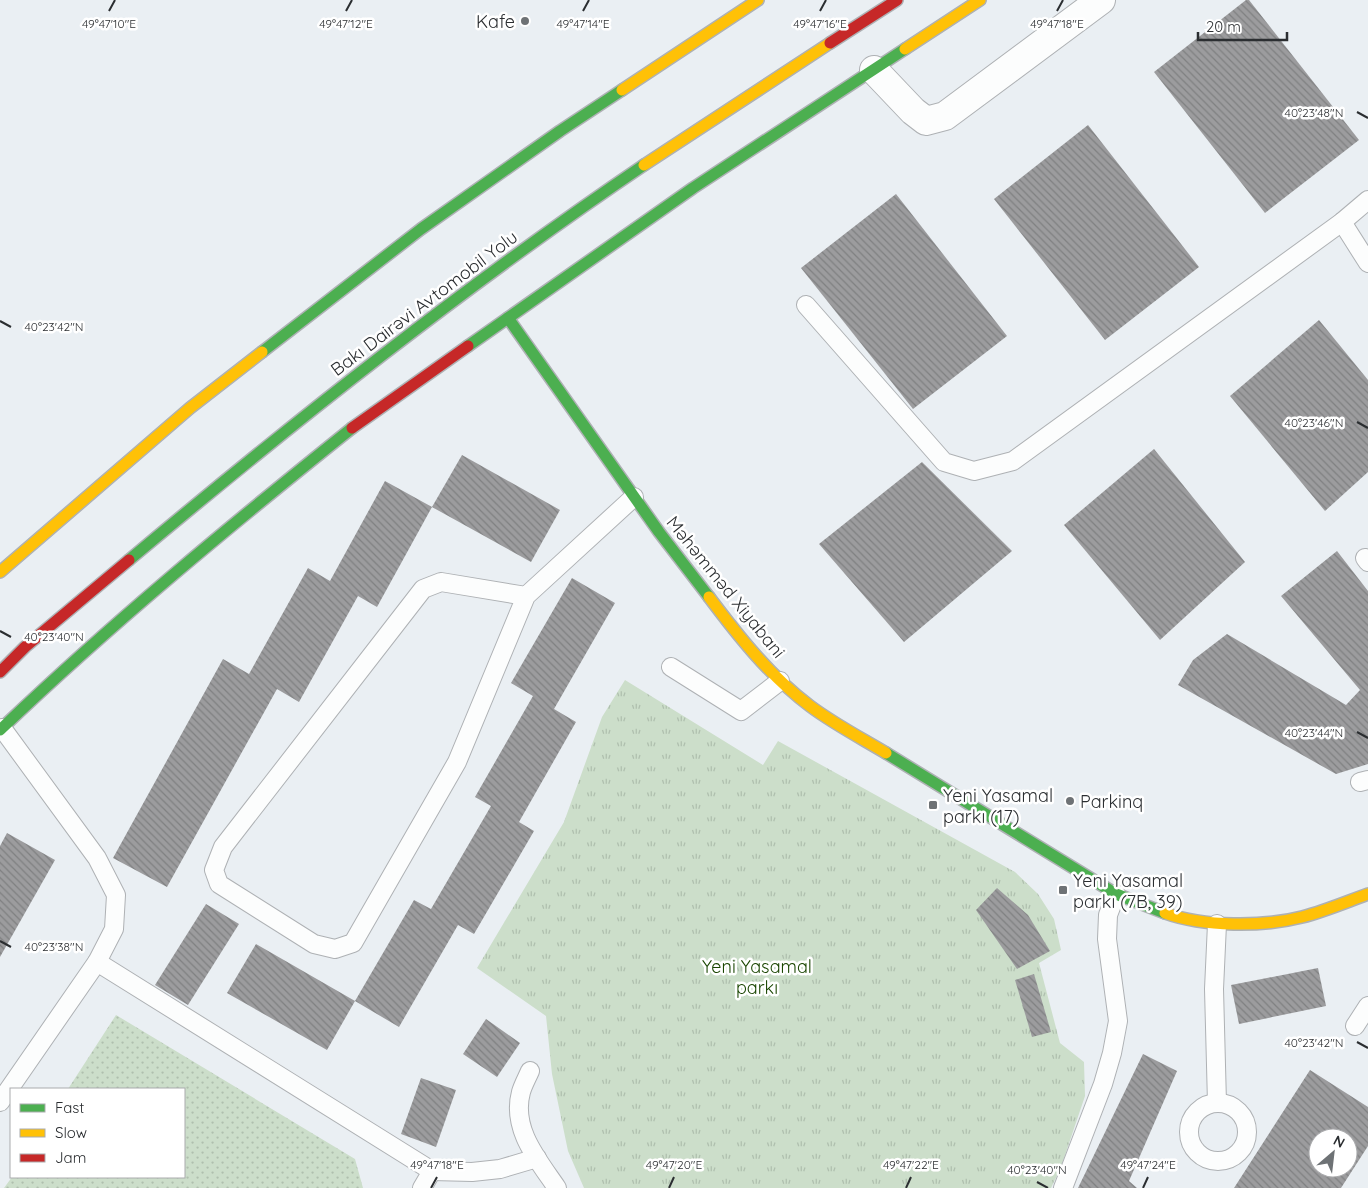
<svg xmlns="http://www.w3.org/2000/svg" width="1368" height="1188" viewBox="0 0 1368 1188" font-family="Quicksand,sans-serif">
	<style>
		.grass { fill: url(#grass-dots) }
		.park { fill: url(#park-tufts) }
		.building { fill: url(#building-back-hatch); fill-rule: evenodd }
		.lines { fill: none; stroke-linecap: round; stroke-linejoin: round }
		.lane-casing { stroke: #aeb1b4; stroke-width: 20 }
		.street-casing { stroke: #aeb1b4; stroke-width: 30 }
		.fast-casing { stroke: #aeb1b4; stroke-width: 14 }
		.slow-casing { stroke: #aeb1b4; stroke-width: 14 }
		.jam-casing { stroke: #aeb1b4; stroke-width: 14 }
		.lane { stroke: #fcfdfd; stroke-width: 18 }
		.street { stroke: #fcfdfd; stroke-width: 28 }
		.fast { stroke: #4caf50; stroke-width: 11 }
		.slow { stroke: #ffc107; stroke-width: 11 }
		.jam { stroke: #c62828; stroke-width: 11 }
		.ticks { fill: none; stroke: #2b2e31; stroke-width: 2 }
		.poi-dot { fill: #6e7275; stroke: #fff; stroke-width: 2 }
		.labels { text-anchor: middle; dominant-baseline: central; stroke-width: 5; stroke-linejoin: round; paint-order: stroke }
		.poi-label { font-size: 18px; fill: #2b2e31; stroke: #fff; text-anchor: start }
		.street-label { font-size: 18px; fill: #2b2e31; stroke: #fff }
		.park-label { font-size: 18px; fill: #194500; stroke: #fff }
		.ticks-label { font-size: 12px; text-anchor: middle; fill: #2b2e31; stroke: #fff; stroke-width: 5; stroke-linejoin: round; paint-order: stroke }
	</style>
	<defs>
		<pattern id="grass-dots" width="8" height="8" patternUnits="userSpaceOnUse" patternTransform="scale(1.25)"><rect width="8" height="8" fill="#ccdeca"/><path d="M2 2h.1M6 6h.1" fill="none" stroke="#afbfae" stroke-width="1.8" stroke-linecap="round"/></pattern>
		<pattern id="park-tufts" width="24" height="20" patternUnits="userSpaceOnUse" patternTransform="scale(1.25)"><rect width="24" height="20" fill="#ccdeca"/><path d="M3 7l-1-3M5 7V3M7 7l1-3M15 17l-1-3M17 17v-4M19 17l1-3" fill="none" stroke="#afbfae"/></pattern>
		<pattern id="building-back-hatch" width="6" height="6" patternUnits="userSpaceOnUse" patternTransform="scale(1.25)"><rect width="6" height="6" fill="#9c9c9e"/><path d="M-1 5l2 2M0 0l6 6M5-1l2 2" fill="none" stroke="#7f8081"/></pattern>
	</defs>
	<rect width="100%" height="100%" fill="#eaeff3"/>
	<path class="grass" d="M116,1015l239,144 8,29h-359l8,-11h172v-88h-116z"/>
	<path class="park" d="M625,680l138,85 15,-24 237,131 23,22 16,25 7,31 -22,13 21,80 24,19 1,34 -24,71 -10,21h-467l-16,-37 -16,-77 -6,-58 -69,-48 87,-146 38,-105z"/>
	<g class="building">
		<path d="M1246,0h3l110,140 -94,73 -111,-141z"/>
		<path d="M1088,125l111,142 -94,73 -111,-141z"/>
		<path d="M896,194l111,142 -94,73 -112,-141z"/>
		<path d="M1319,320l49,60v92l-43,39 -95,-115z"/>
		<path d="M1154,449l91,113 -85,78 -96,-115z"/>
		<path d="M462,455l98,55 -29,52 -99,-55z"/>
		<path d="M922,462l90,89 -108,91 -85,-98z"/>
		<path d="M385,481l47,26 -55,100 -19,-11 -59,106 -22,-13 -110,198 -54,-29 110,-199 26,15 59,-106 22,13z"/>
		<path d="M1337,551l31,40v173l-32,10 -158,-89 15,-25 34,-26 119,71 14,-15 -79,-94z"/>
		<path d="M572,578l43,25 -61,106 22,13 -57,100 15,9 -60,103 -16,-9 -59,102 -44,-26 -28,49 -100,-57 29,-49 99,57 59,-101 17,9 60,-103 -16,-9 58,-101 -22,-13z"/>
		<path d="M7,833l48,27 -55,97v-111z"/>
		<path d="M997,888l31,27 22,36 -33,18 -41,-59z"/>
		<path d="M206,904l33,20 -51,81 -33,-20z"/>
		<path d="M1318,968l8,38 -87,18 -8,-39z"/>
		<path d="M1034,974l17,58 -19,5 -17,-57z"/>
		<path d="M486,1019l34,24 -23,34 -34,-23z"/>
		<path d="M1143,1054l34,17 -48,110 8,7h-59z"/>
		<path d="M1310,1070l58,37v39l-27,42h-107zM1318,1138h30v30h-30z"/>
		<path d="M421,1078l35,12 -20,57 -35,-13z"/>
	</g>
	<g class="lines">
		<defs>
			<g id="lane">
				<path d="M1342,222l26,41"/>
				<path d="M806,305l138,157 30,9 39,-10 329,-239 26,-22"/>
				<path d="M1365,558l3,4"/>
				<path d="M526,596l-85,-14 -18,7 -200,258 -9,23 5,14 95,60 21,5 18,-6 104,-181 69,-166 108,-99"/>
				<path d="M671,667l70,44 39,-30"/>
				<path d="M2,728l95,130 19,37 -2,34 -17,33 335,209 -10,17"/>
				<path d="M1360,782l8,-2"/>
				<path d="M1355,1026l13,-20"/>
				<path d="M530,1071c-3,7 -7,14 -9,21 -10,37 17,68 36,96"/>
				<path d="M0,1102l97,-140"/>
				<path d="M1217,1103l-3,-114 3,-65"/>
				<circle cx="1218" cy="1132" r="29"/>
				<path d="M432,1171l40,1 28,-3 37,-11"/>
				<path d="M1063,1188l40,-104 9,-31 6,-32 -11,-82 1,-24 8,-21"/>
			</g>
			<path id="street" d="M874,70l39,41 13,10 19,-5 156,-116"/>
			<g id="fast">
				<path d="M508,318l151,214 50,65"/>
				<path d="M468,346l225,-158 212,-139"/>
				<path d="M262,352l159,-123 139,-98 62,-41"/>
				<path d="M129,560c166,-139 336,-274 515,-395"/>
				<path d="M0,730c112,-107 231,-205 352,-302"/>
				<path d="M886,753l230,141 49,19"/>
			</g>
			<g id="slow">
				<path d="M905,49l75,-49"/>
				<path d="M622,90l136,-90"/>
				<path d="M644,165l186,-122"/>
				<path d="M0,572l190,-164 72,-56"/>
				<path d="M709,597c30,40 61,79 101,109 24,18 51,32 76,47"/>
				<path d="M1165,913c39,14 98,14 137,4 23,-6 44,-15 66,-23"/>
			</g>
			<g id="jam">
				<path d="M830,43l67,-43"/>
				<path d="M352,428l116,-82"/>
				<path d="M0,672l25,-25 104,-87"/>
			</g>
		</defs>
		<use href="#lane" class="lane-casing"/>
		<use href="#street" class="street-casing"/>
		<use href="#fast" class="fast-casing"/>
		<use href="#slow" class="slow-casing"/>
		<use href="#jam" class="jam-casing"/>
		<use href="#lane" class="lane"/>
		<use href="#street" class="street"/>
		<use href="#fast" class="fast"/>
		<use href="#slow" class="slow"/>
		<use href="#jam" class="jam"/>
	</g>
	<path class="ticks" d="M109,11l6,-11M346,11l6,-11M583,11l6,-11M820,11l6,-11M1057,11l6,-11M1357,112l11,6M0,321l11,6M1357,422l11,6M0,631l11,6M1357,732l11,6M0,941l11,6M1357,1042l11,6M1037,1182l11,6M431,1188l6,-11M669,1188l5,-11M906,1188l5,-11M1143,1188l5,-11"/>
	<g class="poi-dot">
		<circle cx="525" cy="21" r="5"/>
		<circle cx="1070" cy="801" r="5"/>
		<rect x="928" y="800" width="10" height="10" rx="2.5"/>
		<rect x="1058" y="885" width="10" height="10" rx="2.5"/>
	</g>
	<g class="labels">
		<g class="poi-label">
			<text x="515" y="21" text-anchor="end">Kafe</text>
			<text x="943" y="795">Yeni Yasamal<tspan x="943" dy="21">parkı (17)</tspan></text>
			<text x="1080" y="801">Parkinq</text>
			<text x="1073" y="880">Yeni Yasamal<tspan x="1073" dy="21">parkı (7B, 39)</tspan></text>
		</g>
		<g class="street-label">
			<text transform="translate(424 303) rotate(-37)">Bakı Dairəvi Avtomobil Yolu</text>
			<text transform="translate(726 587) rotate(51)">Məhəmməd Xiyabani</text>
		</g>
		<g class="park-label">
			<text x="757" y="966">Yeni Yasamal<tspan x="757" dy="21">parkı</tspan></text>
		</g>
	</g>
	<g class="ticks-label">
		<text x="346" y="28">49°47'12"E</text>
		<text x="583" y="28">49°47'14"E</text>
		<text x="820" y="28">49°47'16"E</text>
		<text x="1057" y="28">49°47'18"E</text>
		<text x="109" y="28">49°47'10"E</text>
		<text x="1314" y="117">40°23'48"N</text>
		<text x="54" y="331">40°23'42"N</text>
		<text x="1314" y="427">40°23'46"N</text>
		<text x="54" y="641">40°23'40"N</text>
		<text x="1314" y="737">40°23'44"N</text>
		<text x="54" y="951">40°23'38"N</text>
		<text x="1314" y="1047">40°23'42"N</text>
		<text x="437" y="1169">49°47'18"E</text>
		<text x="674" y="1169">49°47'20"E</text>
		<text x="911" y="1169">49°47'22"E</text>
		<text x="1148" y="1169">49°47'24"E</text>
		<text x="1037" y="1174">40°23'40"N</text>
	</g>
	<rect x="10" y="1088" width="175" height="90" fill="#ffffff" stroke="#aaabad"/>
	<rect x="20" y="1104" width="25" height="8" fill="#4caf50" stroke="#aaabad"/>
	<text x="55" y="1113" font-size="15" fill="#2b2e31">Fast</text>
	<rect x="20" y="1129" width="25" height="8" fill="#ffc107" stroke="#aaabad"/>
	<text x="55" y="1138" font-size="15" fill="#2b2e31">Slow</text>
	<rect x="20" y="1154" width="25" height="8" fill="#c62828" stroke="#aaabad"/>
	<text x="55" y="1163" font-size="15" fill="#2b2e31">Jam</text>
	<g transform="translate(1333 1153) rotate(28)"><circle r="24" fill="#ffffff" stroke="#aaabad"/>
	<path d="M0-4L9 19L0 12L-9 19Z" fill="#6e7275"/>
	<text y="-8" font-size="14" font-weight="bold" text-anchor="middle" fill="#2b2e31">N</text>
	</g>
	<path d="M1198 32v8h89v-8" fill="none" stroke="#2b2e31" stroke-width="2.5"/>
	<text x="1206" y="32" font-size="15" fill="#2b2e31" stroke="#ffffff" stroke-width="4" paint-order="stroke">20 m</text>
</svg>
